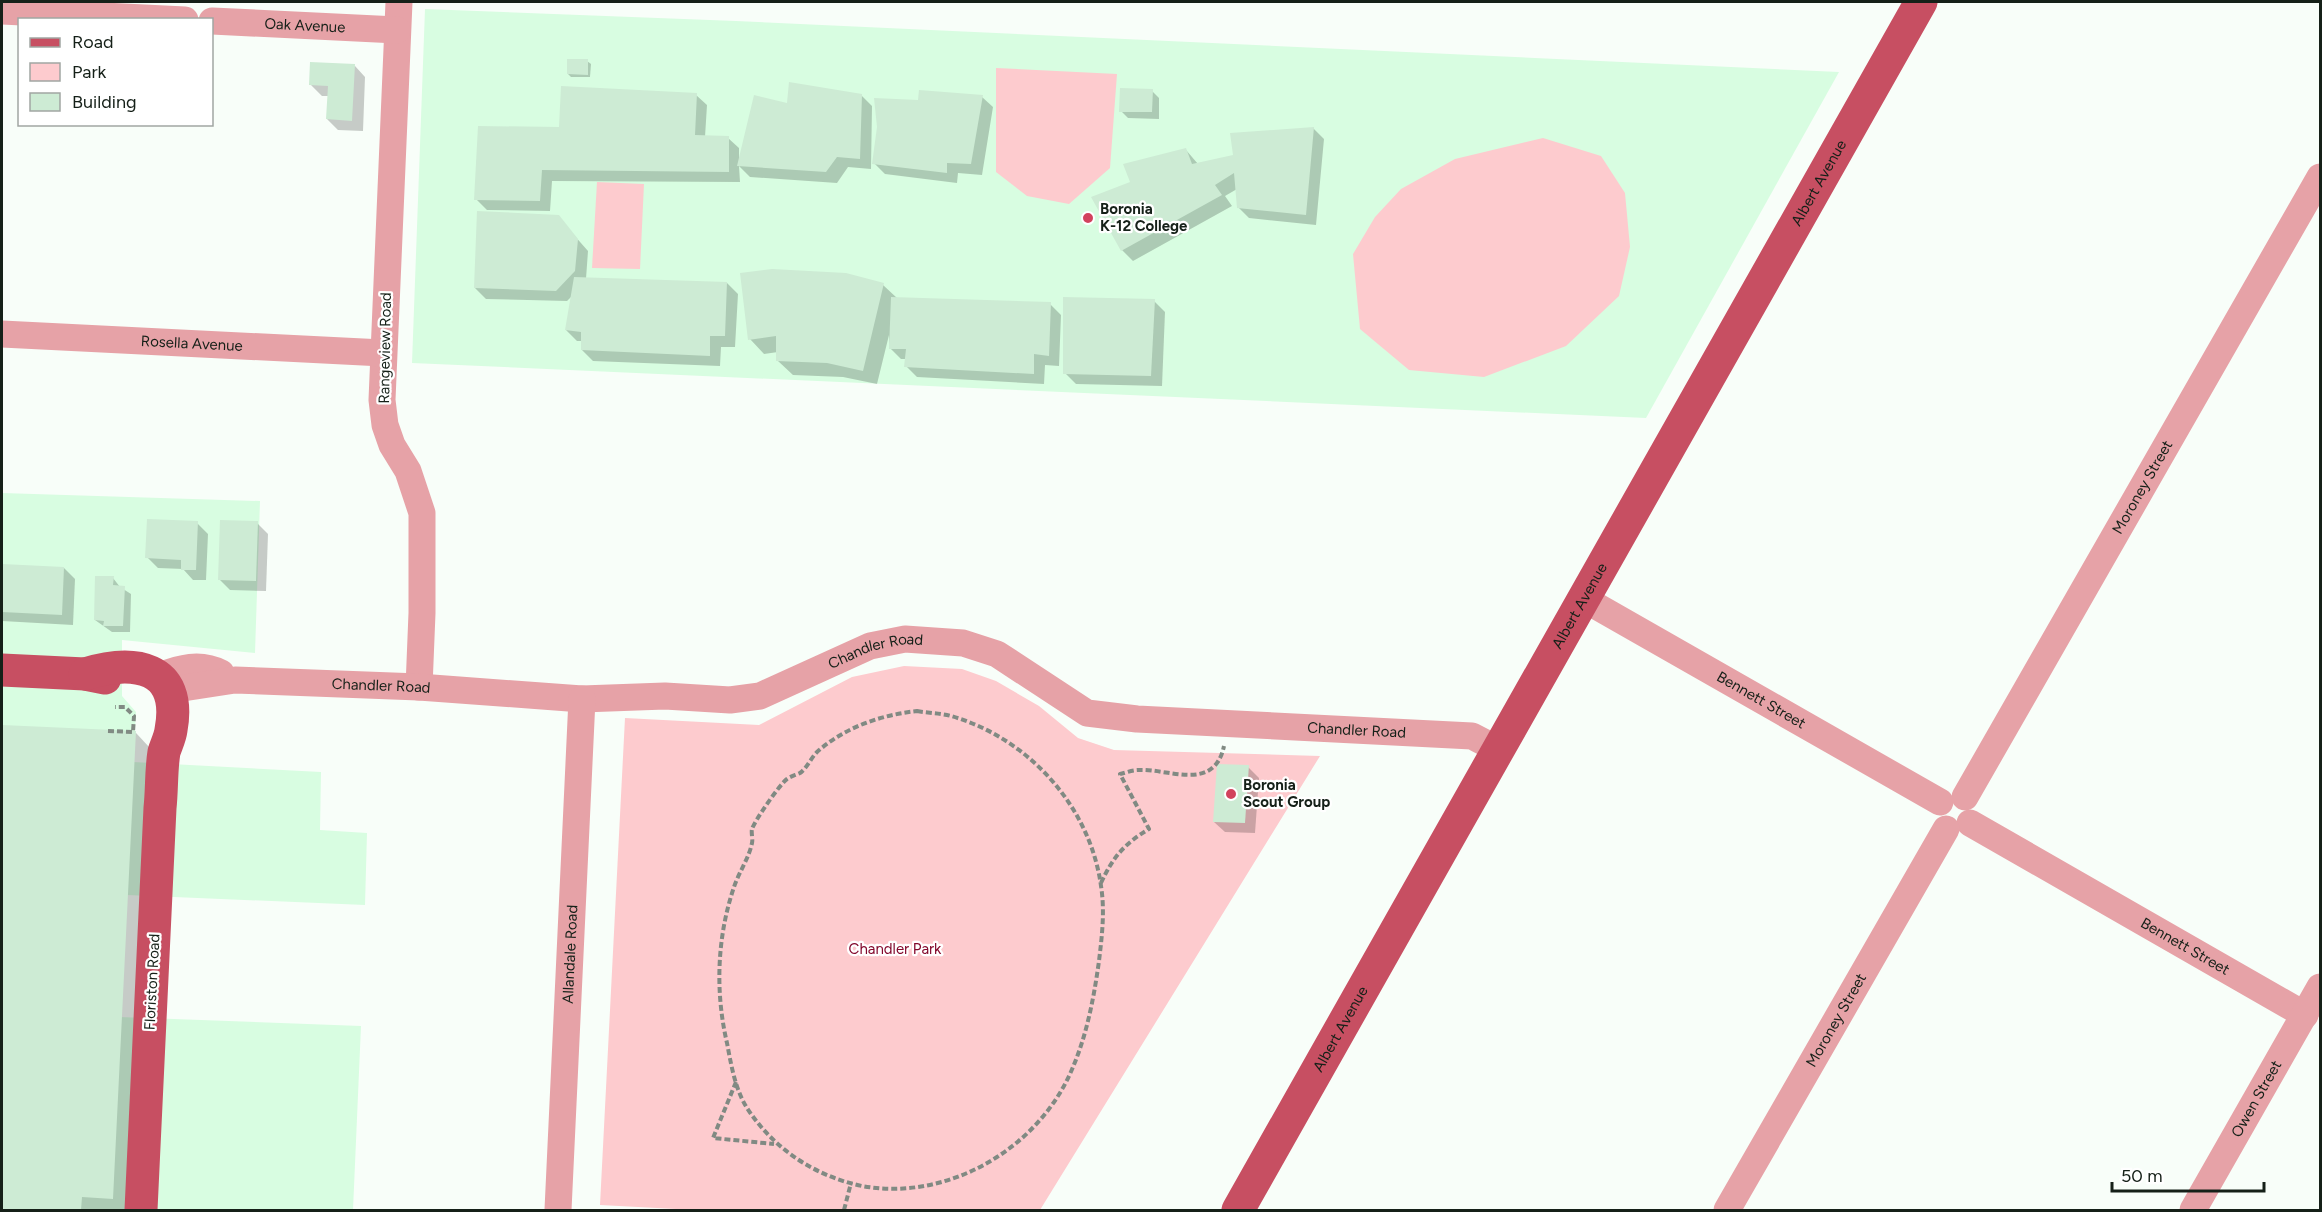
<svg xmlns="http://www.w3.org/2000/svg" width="2322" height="1212" viewBox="0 0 2322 1212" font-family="Figtree,sans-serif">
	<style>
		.built { fill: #d8fde1 }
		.green { fill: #fdcbce }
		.shadow { fill: #0003 }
		.building { fill: #cdebd4 }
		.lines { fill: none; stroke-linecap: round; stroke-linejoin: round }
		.path { stroke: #818a83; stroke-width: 4; stroke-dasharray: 6 3; stroke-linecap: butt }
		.minor { stroke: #e6a2a7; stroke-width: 27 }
		.major { stroke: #c74f62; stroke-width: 33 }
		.poi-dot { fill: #d2425d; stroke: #fff; stroke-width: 2 }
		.labels { text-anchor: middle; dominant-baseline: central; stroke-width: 4.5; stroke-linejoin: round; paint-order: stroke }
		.street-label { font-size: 15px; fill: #152018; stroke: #fff }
		.poi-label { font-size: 15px; font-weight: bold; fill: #152018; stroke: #fff; text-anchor: start }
		.park-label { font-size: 15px; fill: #82082c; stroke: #fff }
	</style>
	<rect width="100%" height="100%" fill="#f8fef9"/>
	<g class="built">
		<path d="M425,9l311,12 1103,51 -193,346 -1234,-55z"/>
		<path d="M2,493l258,8 -5,152 -133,-13v56l14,16 -3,50 188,10 -1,58 47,3 -2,72 -238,-10 -8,122 242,9 -8,184h-351z"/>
	</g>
	<g class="green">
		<path d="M996,68l121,6 -7,94 -41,36 -42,-8 -31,-24z"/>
		<path d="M1543,138l58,18 24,37 5,54 -11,49 -53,50 -82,31 -75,-7 -49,-41 -7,-75 22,-37 26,-28 54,-30z"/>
		<path d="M597,182l47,2 -4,85 -48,-1z"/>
		<path d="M904,666l58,3 34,12 43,25 39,32 36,12 206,6 -280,454h-345l-95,-5 25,-487 134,7 93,-48z"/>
	</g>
	<g class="shadow">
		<path d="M587,61l4,3 -1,13h-19l-3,-3z"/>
		<path d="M355,66l10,11 -2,54 -25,-1 -11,-11 2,-23h-7l-11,-11z"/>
		<path d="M1152,91l7,7v21l-31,-1 -7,-7z"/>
		<path d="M696,95l11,10 -2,32 23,1 11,10v11l50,-54 72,-10 11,11 -1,63 -23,-2 -11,16 -87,-6 -11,-11 1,16 -188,-1 -2,30 -63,-1 -11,-11 84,-70z"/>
		<path d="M982,97l11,10 -11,68 -24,-2 -1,10 -72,-9 -11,-11z"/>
		<path d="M1313,128l11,11 -8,86 -67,-7 -11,-11 -1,-18 -12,7 7,10 -99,55 -11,-11 -29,-53 39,-14 54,-33 12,14 36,-8z"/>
		<path d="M558,217l30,34 -2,28 141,4 11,11 -3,53h-14l-1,19 -127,-5 -11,-11 1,-9h-6l-11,-11 6,-34 -5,5 -81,-2 -11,-11z"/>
		<path d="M883,285l14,13 153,6 11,11 -2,51 -14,-1 -1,19 -127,-7 -11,-11 1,-7h-6l-11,-11 -1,-13 -12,49 -34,-7 -50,-2 -15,-14v-9l-14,2 -14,-15z"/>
		<path d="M1154,301l11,11 -3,74 -86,-2 -11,-11z"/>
		<path d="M197,523l11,11 -2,46h-13l-10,-11 -25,-1 -11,-11z"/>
		<path d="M257,523l11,11 -2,57 -36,-1 -11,-11z"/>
		<path d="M2,565l62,3 11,11 -2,46 -71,-4z"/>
		<path d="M113,578l7,9 11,7 -1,38h-18l-17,-12z"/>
		<path d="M2,727l134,6 14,15 -22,462h-126z"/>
		<path d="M1248,767l11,11 -4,55 -30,-1 -11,-10z"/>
	</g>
	<g class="building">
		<path d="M567,59h21v16l-21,-1z"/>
		<path d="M310,62l45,2 -3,57 -26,-2 2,-33 -19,-1z"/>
		<path d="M789,82l73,12 -2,65 -23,-2 -11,15 -89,-6 17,-71 33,8z"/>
		<path d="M561,86l136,7 -2,42 34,1v36l-187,-2 -2,31 -66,-1 4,-74 81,1z"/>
		<path d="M1120,88l33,1 -1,23h-33z"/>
		<path d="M919,90l64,5 -12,69 -24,-1v10l-75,-9 5,-37 -3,-29 44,2z"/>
		<path d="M1314,127l-8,88 -69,-7 -3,-35 -19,12 7,10 -101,56 -30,-54 39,-15 -7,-18 63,-16 6,16 41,-9 -3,-22z"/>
		<path d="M477,211l82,4 19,24 -3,32 -19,20 -82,-3z"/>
		<path d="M772,269l74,4 38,10 -21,88 -36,-8 -51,-2v-25l-28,4 -8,-67z"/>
		<path d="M574,277l153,5 -2,54h-15v20l-129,-6v-18l-16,-2z"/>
		<path d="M891,297l160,5 -2,54 -15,-2v20l-130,-7 2,-18h-17z"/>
		<path d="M1063,297l92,2 -4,77 -88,-2z"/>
		<path d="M147,519l51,2 -2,49h-15v-10l-36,-2z"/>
		<path d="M220,520l38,1 -2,60 -38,-1z"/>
		<path d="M2,564l62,3 -2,48 -60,-3z"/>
		<path d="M95,576h19l-1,9 12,1 -2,40h-20l1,-5 -10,-1z"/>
		<path d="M2,725l134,6 -23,468 -31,-2 -1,13h-79z"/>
		<path d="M1217,764l32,1 -4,58 -32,-1z"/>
	</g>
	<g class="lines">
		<g class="path">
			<path d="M917,711c11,2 23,2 34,5 77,22 139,90 150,170 4,25 1,50 -2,75 -5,36 -12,73 -26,106 -33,81 -125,135 -211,119 -48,-10 -89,-38 -115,-78 -12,-19 -16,-44 -20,-65 -12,-51 -10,-106 7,-156 5,-15 15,-29 18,-44 1,-4 -1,-10 0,-14 3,-9 28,-45 35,-50 4,-3 9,-4 13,-6 7,-5 11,-15 17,-21 28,-25 64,-37 100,-41z"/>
			<path d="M108,731l25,1 1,-16 -9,-9h-10"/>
			<path d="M1101,883c12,-26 23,-39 48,-54l-29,-55c5,-1 12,-4 18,-4 30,-2 76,23 86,-24"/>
			<path d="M736,1082l-23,56 61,6"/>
			<path d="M844,1210l7,-27"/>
		</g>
		<g class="minor">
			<path d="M399,2l-17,398 3,25 7,20 16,26 14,42v100l-3,74"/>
			<path d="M2,11l183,9"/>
			<path id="s1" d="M212,21l185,9"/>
			<path id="s2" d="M2,334l381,19"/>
			<path id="s3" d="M1584,599l356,203"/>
			<path d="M159,676c21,-8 41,-14 62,-3"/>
			<path id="s4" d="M170,690l65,-10 184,7 163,12 83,-3 65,4 30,-4 110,-50 35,-7 58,4 34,11 90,59 50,6 335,17 27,14"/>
			<path id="s5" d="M1965,797l355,-620"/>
			<path id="s6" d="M1970,823l335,192"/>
			<path id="s7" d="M558,1210l24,-511"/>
			<path id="s8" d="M1727,1210l219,-381"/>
			<path id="s9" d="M2193,1210l127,-223"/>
		</g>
		<g class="major">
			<path d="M2,670l83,4 20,4"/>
			<path d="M85,674c48,-15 98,-9 86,56 -1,8 -5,15 -7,22 -3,18 -2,38 -4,56l-19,402"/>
			<path id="s10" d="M1238,1210l683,-1208"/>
		</g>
	</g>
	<g class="poi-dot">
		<circle cx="1088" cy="218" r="6"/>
		<circle cx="1231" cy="794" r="6"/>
	</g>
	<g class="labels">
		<g class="street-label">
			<text stroke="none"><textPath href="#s1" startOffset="93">Oak Avenue</textPath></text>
			<text stroke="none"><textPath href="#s10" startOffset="1180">Albert Avenue</textPath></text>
			<text stroke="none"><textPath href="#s2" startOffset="190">Rosella Avenue</textPath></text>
			<text transform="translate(385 348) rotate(-89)">Rangeview Road</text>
			<text stroke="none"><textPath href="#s5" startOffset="357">Moroney Street</textPath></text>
			<text stroke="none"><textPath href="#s10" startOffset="694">Albert Avenue</textPath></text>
			<text stroke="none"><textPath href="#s4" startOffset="717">Chandler Road</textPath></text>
			<text stroke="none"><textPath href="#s4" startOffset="212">Chandler Road</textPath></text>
			<text stroke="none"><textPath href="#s3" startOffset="204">Bennett Street</textPath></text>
			<text stroke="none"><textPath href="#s4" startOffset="1220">Chandler Road</textPath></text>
			<text stroke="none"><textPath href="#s6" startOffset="248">Bennett Street</textPath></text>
			<text stroke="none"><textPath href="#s7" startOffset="256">Allandale Road</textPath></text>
			<text transform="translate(152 982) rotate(-87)">Floriston Road</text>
			<text stroke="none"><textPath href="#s8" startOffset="219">Moroney Street</textPath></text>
			<text stroke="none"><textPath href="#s10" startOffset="208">Albert Avenue</textPath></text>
			<text stroke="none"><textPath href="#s9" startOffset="128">Owen Street</textPath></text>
		</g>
		<g class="poi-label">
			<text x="1100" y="209">Boronia<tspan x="1100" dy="17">K-12 College</tspan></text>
			<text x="1243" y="785">Boronia<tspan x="1243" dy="17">Scout Group</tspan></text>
		</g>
		<g class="park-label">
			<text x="895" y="949">Chandler Park</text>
		</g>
	</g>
	<rect width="2322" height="1212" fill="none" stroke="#152018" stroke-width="6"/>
	<rect x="18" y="18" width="195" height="108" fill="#ffffff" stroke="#a1a6a3" stroke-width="1.5"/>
	<rect x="30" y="38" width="30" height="9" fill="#c74f62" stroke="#a1a6a3" stroke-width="1.5"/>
	<text x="72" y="48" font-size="18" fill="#152018">Road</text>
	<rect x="30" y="63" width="30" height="18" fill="#fdcbce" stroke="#a1a6a3" stroke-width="1.5"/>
	<text x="72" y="78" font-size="18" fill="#152018">Park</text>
	<rect x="30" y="93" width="30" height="18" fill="#cdebd4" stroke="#a1a6a3" stroke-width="1.5"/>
	<text x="72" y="108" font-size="18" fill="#152018">Building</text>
	<path d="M2112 1182v9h152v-9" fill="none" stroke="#152018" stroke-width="3"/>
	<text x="2121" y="1182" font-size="18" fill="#152018" stroke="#ffffff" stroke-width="4.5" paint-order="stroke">50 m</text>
</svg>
